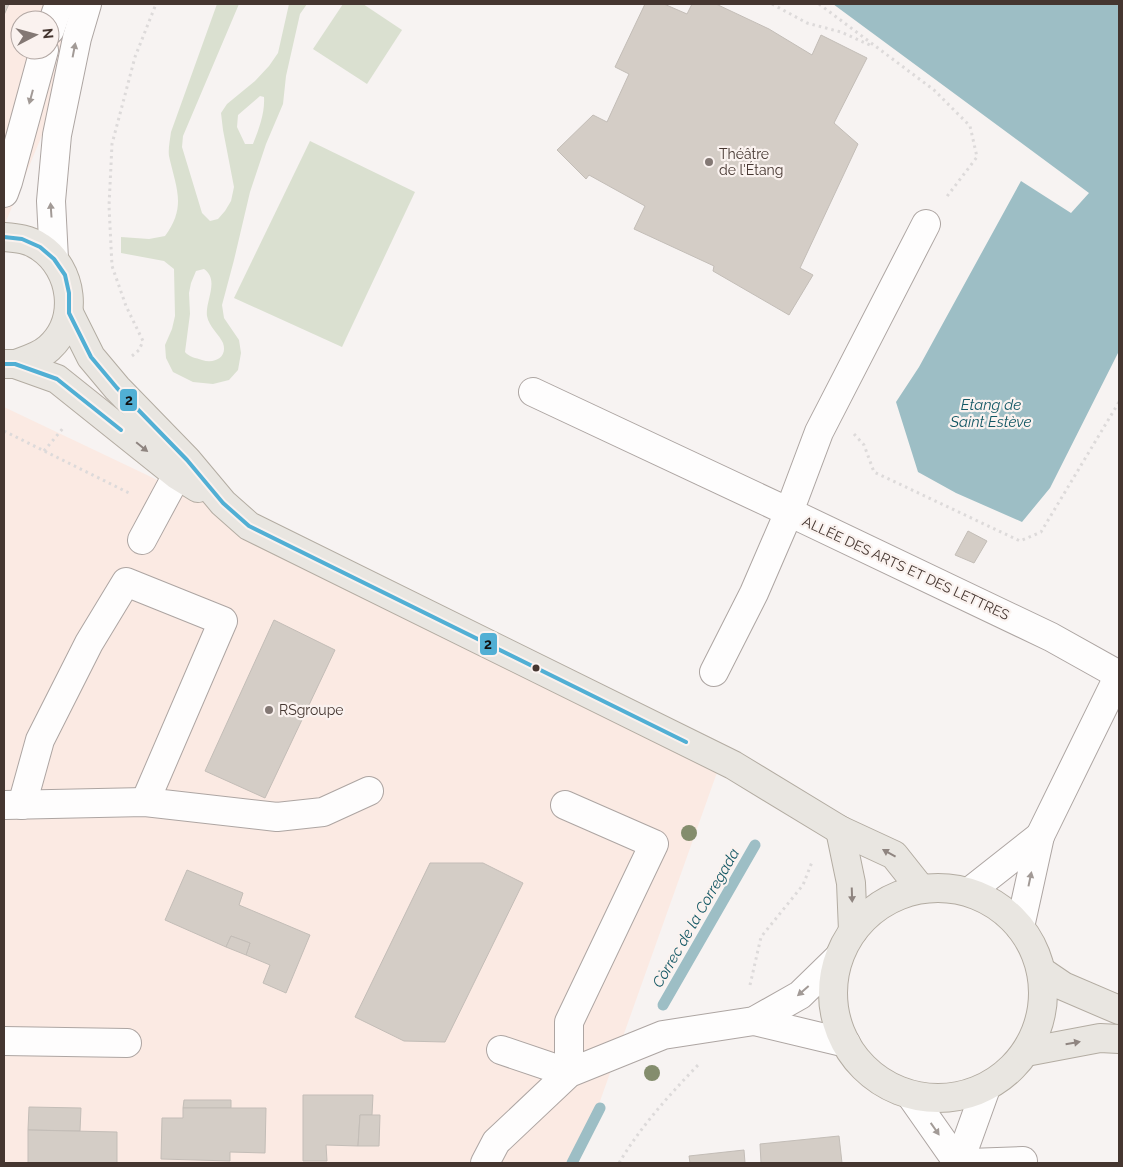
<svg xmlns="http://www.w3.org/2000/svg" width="1123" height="1167" viewBox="0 0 1123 1167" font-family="Raleway,sans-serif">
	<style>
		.built { fill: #fbeae3; fill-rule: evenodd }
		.green { fill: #dae0d0; fill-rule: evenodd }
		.water { fill: #9dbec5 }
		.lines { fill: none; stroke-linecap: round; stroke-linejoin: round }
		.stream { stroke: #9dbec5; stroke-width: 11 }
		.building { fill: #d4cdc6; stroke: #c3bdb7 }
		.minor-casing { stroke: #ada5a2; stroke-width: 30 }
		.major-casing { stroke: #b3aca2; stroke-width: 30 }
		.path { stroke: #dddada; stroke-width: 3; stroke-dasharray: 2.5 4; stroke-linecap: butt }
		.minor { stroke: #fefdfd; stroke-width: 28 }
		.major { stroke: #e9e6e1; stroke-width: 28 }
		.bus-1-casing { stroke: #faf2ef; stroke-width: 8 }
		.bus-1 { stroke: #51afd4; stroke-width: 4 }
		.tree { fill: #848d6d }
		.oneway { fill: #a29a96 }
		.oneway2 { fill: #8f8580 }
		.poi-dot { fill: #837874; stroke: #faf2ef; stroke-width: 2 }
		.bus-dot { fill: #453630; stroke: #faf2ef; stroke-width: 2 }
		.labels { text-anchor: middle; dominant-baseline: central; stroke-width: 4.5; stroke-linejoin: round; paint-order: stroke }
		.poi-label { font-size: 14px; fill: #453630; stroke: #faf2ef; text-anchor: start }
		.street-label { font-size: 14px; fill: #453630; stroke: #faf2ef }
		.water-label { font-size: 15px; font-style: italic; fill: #125764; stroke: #faf2ef }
		.line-badge { stroke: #faf2ef; stroke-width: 2 }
		.pale-badge-label { font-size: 14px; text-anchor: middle; font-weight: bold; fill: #111 }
	</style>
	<rect width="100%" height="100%" fill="#f7f3f2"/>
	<g class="built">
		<path d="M4,4h93l-93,222zM20,20h30v30h-30z"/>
		<path d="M4,407l721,343 -147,413h-574z"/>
	</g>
	<g class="green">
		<path d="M217,4h22l-56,132 -1,11 20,66 8,8 8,-2 7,-8 6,-10 3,-14 -11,-57 -2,-17 6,-9 28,-23 14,-15 9,-13 11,-49h18l-7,10 -14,62 -3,28 -17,40 -16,48 -16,68 -12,45 2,13 15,22 2,13 -3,17 -9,10 -16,4 -20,-2 -20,-10 -7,-14 -1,-13 7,-16 3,-13 -1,-47 -10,-8 -43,-8v-16l28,2 16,-3c22,-30 11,-48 4,-80 -1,-7 1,-16 2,-24zM260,96l4,1c1,16 -5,32 -11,47h-8l-8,-17 1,-12zM204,269c16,11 1,32 3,47 2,11 12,18 16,27 5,15 -9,21 -21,17 -6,-2 -13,-3 -17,-8l5,-38 -1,-21 2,-10 5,-12z"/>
		<path d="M343,4h20l39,26 -35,54 -54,-35z"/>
		<path d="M310,141l105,51 -73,155 -108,-49z"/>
	</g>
	<path class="water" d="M833,4h286v347l-69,137 -28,34 -66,-29 -38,-21 -22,-70 23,-35 102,-186 50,32 18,-20z"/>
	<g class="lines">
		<g class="stream">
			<path d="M663,1005l92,-160"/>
			<path d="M572,1163l28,-55"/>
		</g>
	</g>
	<g class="building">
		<path d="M4,4h5l-5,11z"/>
		<path d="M645,4h19l23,10 5,-10h24l53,25 43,26 9,-20 46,23 -33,65 24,21 -58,124 13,7 -24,40 -76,-44 1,-5 -80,-37 11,-23 -56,-31 -3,4 -29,-29 36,-35 14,7 22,-48 -14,-7z"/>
		<path d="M968,531l19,10 -13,22 -19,-8z"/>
		<path d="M274,620l61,30 -70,148 -60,-27z"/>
		<path d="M430,863h53l40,20 -78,159 -41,-1 -49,-24z"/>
		<path d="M187,870l56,23 -4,12 71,30 -24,58 -23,-10 7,-18 -24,-10 4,-12 -19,-7 -5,11 -61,-27z"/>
		<path d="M231,936l19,7 -4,12 -20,-8z"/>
		<path d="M303,1095h70l-1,20h-12l-2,31 -32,-1 1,16h-24z"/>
		<path d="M184,1100h47v8h-48z"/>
		<path d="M29,1107l52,1 -1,23 -52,-1z"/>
		<path d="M183,1108h83l-1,45 -35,-1v9l-69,-2 1,-41h21z"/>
		<path d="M360,1115h20l-1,31h-21z"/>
		<path d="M28,1130l89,2v31h-89z"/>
		<path d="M839,1136l3,27h-81l-1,-19z"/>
		<path d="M744,1150l1,13h-55l-1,-7z"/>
	</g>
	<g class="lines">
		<defs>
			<g id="minor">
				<path d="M50,30l9,-26"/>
				<path d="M4,193l4,-11 36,-132"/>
				<path d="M926,224l-107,208 -30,80 262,125 68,38"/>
				<path d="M54,259l-3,-58 6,-66 20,-97 10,-34"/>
				<path d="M533,392l256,120 -35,81 -40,79"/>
				<path d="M142,540l35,-65"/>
				<path d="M5,805l140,-3 132,15 46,-5 46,-21"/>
				<path d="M22,805l18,-65 49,-97 37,-61 97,39 -78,181"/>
				<path d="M1040,836l79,-161"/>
				<path d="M969,892l71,-56 -20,91"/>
				<path d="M754,1021l92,22"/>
				<path d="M4,1041l123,2"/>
				<path d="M501,1050l68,23v-51l85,-178 -89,-39"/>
				<path d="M911,1096l47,67"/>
				<path d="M485,1163l11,-21 73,-69 94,-38 91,-14 46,-26 38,-37"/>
				<path d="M959,1163l27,-75"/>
				<path d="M969,1163l54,-2"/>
			</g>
			<g id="major">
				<path d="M4,237c13,1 25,2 36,10 33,22 40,73 9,101 -10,9 -22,12 -34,16"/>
				<path d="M69,313l22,44 26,31 70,72 36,43 26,23 484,239 107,65 54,25 27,34"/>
				<path d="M4,364h11l42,15 120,96 21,13"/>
				<path d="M840,830l11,53 2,48"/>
				<circle cx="938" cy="993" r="105"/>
				<path d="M1041,971l22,15 56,24"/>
				<path d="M1026,1052l74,-14 19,1"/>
			</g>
		</defs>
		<use href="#minor" class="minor-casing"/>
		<use href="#major" class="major-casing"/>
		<g class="path">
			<path d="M772,4l35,19 34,9 31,14"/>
			<path d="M819,4l115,86 36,36 7,31 -32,42"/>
			<path d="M132,356l7,-6 4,-9 -17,-35 -14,-40 -3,-60 3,-62 23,-87 21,-53"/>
			<path d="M4,431l127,63"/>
			<path d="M854,434l10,11 10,27 146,69 21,-9 78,-130"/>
			<path d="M44,451l20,-24"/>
			<path d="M750,985l11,-48 42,-52 9,-23"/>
			<path d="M619,1163c22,-37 51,-69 81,-100"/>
		</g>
		<use href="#minor" class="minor"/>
		<use href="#major" class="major"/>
		<defs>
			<g id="bus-1">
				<path d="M4,237l18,2 18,8 14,12 11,16 4,18v20l22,44 26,31 70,72 36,43 26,23 437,216"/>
				<path d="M4,364h11l42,15 64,51"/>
			</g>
		</defs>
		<use href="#bus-1" class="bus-1-casing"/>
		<use href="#bus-1" class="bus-1"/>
	</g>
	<g class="tree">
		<circle cx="689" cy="833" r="8"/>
		<circle cx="652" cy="1073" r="8"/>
	</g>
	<defs><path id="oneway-solid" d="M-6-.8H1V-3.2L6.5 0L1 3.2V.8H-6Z" transform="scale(1.25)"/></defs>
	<g class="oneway">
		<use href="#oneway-solid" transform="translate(74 50) rotate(-79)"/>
		<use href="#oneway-solid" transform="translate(31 97) rotate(105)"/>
		<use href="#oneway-solid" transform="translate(51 210) rotate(-94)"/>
		<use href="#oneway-solid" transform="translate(1030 879) rotate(-78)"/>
		<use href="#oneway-solid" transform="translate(803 991) rotate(139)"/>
		<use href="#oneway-solid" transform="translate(935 1129) rotate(55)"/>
	</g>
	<g class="oneway2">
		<use href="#oneway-solid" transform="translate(142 447) rotate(39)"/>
		<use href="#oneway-solid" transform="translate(889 853) rotate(-151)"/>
		<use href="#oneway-solid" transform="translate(852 895) rotate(88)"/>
		<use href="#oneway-solid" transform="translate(1073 1043) rotate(-10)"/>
	</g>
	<g class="poi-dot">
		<circle cx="709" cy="162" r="5"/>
		<circle cx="269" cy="710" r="5"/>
	</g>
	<circle class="bus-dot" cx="536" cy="668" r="4.5"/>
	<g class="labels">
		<g class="poi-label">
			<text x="719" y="154">Théâtre<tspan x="719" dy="16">de l'Étang</tspan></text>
			<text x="279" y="710">RSgroupe</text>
		</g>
		<g class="street-label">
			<text transform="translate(906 568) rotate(25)">ALLÉE DES ARTS ET DES LETTRES</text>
		</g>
		<g class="water-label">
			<text x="991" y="405">Etang de<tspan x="991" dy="17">Saint Estève</tspan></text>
			<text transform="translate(696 918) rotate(-60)">Còrrec de la Corregada</text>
		</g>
	</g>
	<g class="line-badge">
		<rect x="119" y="388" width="19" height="24" rx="5" fill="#51afd4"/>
		<rect x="479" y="632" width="19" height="24" rx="5" fill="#51afd4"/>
	</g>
	<g class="pale-badge-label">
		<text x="129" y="405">2</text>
		<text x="488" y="649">2</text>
	</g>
	<rect width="1123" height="1167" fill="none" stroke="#453630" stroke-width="10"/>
	<g transform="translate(35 35) rotate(84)"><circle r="24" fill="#faf2ef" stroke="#b2a7a3"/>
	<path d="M0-4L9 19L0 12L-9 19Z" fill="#837874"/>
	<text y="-8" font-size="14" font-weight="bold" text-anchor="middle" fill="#453630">N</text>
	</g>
</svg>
